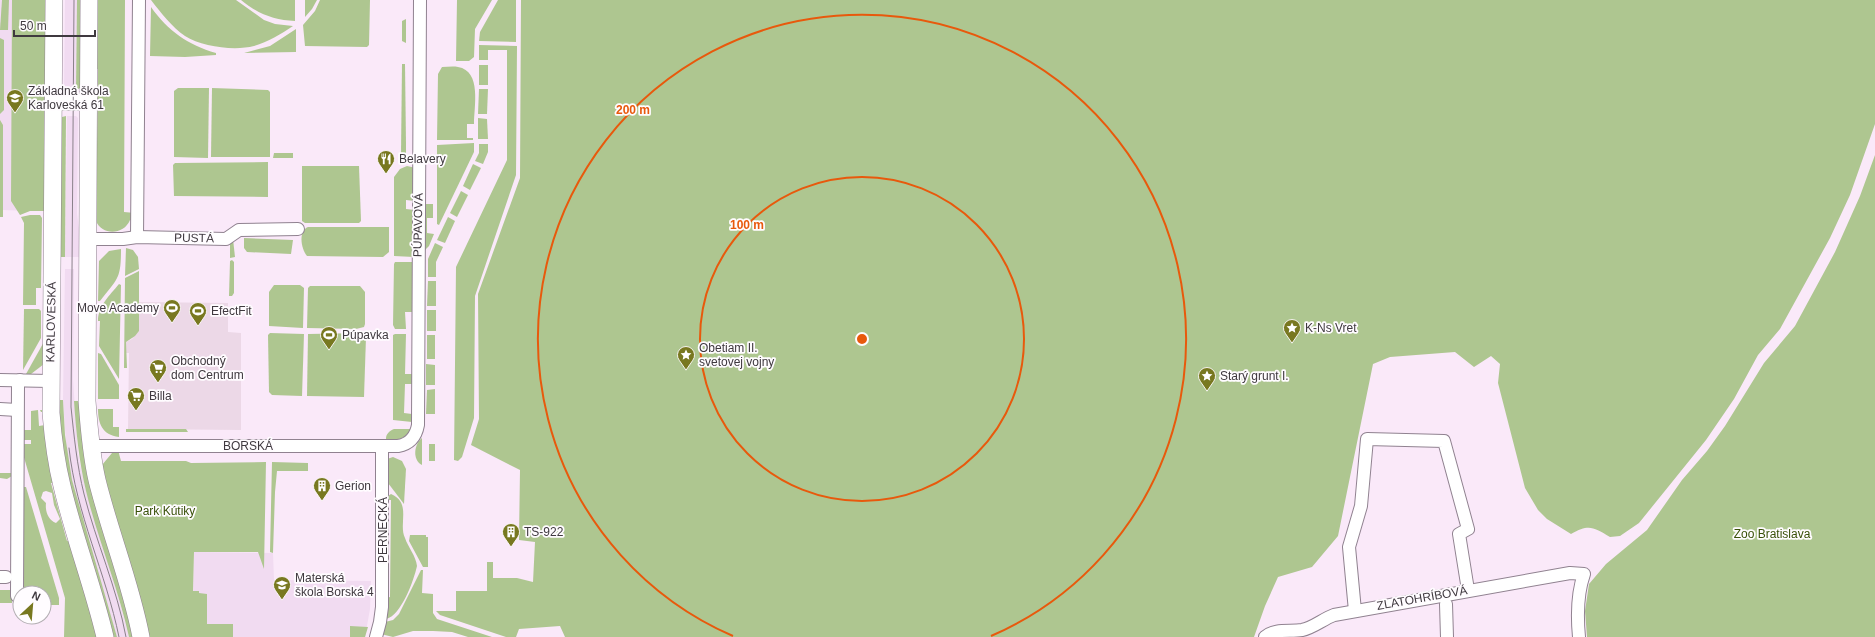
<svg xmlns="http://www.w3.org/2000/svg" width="1875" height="637" viewBox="0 0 1875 637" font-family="Arial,sans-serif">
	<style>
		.commercial { fill: #ecd8e7 }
		.built { fill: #f1dbf1 }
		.green { fill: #aec690; fill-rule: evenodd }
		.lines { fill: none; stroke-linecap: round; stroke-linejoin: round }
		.street-casing { stroke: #908290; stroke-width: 14 }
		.secondary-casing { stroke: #908290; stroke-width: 18 }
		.street { stroke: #fff; stroke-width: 12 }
		.secondary { stroke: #fff; stroke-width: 17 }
		.tram { stroke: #8a808a; stroke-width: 1 }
		.ring { fill: none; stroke: #e8590c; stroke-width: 2 }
		.labels { text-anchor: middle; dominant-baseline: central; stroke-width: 3.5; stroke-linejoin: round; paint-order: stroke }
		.poi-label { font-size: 12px; fill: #3f393f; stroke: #fffcff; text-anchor: start }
		.street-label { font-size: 12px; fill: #3f393f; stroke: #fffcff }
		.park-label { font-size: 12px; fill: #395109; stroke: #fffcff }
		.centre { fill: #e8590c; stroke: #fffcff; stroke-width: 2 }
		.ring-label { font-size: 12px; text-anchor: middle; font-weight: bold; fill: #e8590c; stroke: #fffcff; stroke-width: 3.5; stroke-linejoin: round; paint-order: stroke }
	</style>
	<rect width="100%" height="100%" fill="#fae9f9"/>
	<path class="commercial" d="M139,302l89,1v29l13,1v97l-113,-1 1,-76h-4l1,-11 6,-3 7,-8z"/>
	<g class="built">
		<path d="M0,0h25l4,211 -26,-1v7h-3z"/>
		<path d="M65,0h12l-1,90 -12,-2z"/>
		<path d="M67,116h9l2,2 -1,96 4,29v14h-16z"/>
		<path d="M65,269h9l-1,110 5,74 8,38 32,104 11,42h-12l-41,-136 -9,-45 -4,-56z"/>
		<path d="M194,552l79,1 1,27 97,1 -1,28 -5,28h-173z"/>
	</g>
	<g class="green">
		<path d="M2,0h7l-1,30h-8z"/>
		<path d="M12,0h36l-1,211h-17l-10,4 -9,-14z"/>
		<path d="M77,0h7l-2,87 -6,3z"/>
		<path d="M95,0h30l-1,212 11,1 -2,8 -3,-1c-6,15 -28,16 -34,1l2,-152h-4z"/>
		<path d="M151,0h85l28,20 11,4 18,2c-12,8 -25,16 -39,20 -19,5 -52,1 -69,-10 -13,-9 -24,-23 -34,-36z"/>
		<path d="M241,0h54v21c-21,-1 -37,-7 -54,-21z"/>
		<path d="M305,0h12l-5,9 -7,8z"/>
		<path d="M320,0h50l-1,45 -2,2 -62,-1 -2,-21 12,-14z"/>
		<path d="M457,0h35l-17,29 -1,28 -5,4h-13z"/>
		<path d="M498,0h18v42l-37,-1 1,-9z"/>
		<path d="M521,0h1354v124l-25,71 -20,43 -50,91 -22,26 -24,44 -28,41 -67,83 -19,13 -10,1c-17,-10 -21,-13 -39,-3l-24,-15 -9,-9 -13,-22 -27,-105 2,-19 -9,-8 -17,11 -19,-15 -65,5 -17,7 -35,172 -26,31 -34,10 -13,29 -11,31h-689l-5,-11 -41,3 -3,8h-10l-66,-22 -4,-4h20v-20h31v-29h6v16h24l16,4 2,-40 -16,-2 1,-70 -49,-25 8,-26 -1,-125 42,-116z"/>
		<path d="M151,7c17,24 37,38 65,46v2l-31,2 -35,-1z"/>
		<path d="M406,19v24l-4,-2v-20z"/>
		<path d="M296,29v23l-52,1 26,-7z"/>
		<path d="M0,38l4,2v70l-4,4z"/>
		<path d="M479,45l38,1 -1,129 -41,121 -1,122 -12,39 -4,4 -4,-1 2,-193 51,-107v-110h-19v10h-9z"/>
		<path d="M402,64h3l1,80v10h-5z"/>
		<rect x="479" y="65" width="9" height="20"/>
		<path d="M442,67c5,0 11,-1 16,0 24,4 16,40 16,57h-7v14h6v2h-36l1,-66z"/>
		<path d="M178,88h31l-1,70 -34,-1v-66z"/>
		<path d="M212,88l56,2 2,2v65h-59z"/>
		<path d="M479,89h9l-1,25h-9z"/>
		<path d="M66,116l-1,141h-8l2,-137 3,-3z"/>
		<path d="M478,118l9,1 1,20h-10z"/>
		<path d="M0,120l3,5v92h-3z"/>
		<path d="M474,143v9l-35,73 -2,-1v-79z"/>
		<path d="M479,144h9v8l-5,12 -8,-3 4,-8z"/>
		<path d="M274,153h19v5h-20z"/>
		<path d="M1875,155v482h-288l-2,-26 4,-27 17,-20 41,-34 35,-50 25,-29 18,-25 39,-63 31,-37 40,-74 25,-56z"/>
		<path d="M268,162v35l-94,-1 -1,-31 2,-2z"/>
		<path d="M473,164l8,4 -11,22 -7,-4z"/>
		<path d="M302,166h57l2,55 -2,2h-54l-3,-2z"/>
		<path d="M407,166l9,2 -1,33 -9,-1v9l9,1 -1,47 -20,-1v-79l6,-8z"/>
		<path d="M461,191l7,4 -11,22 -7,-4z"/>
		<path d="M424,204h9v14h-6v15l7,1 -5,12 -4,4z"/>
		<path d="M30,215h10l2,3 -1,70h-5v17h-13l1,-82 -3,-6z"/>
		<path d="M448,217l7,4 -10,22 -8,-3z"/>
		<path d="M308,227h81v25l-6,5 -76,-1c-6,-7 -9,-25 1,-29z"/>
		<path d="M244,238l49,2 -2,14 -44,-2 -3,-4z"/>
		<path d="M233,239l2,18 -5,1v-16z"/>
		<path d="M435,243l8,4 -7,15v15h-8v-18z"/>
		<path d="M126,248l7,2 5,7 1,12 -14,7z"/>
		<path d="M121,249c0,30 -3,29 -21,52h-2l1,-40 10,-10z"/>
		<path d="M232,260l2,2v31l-2,3h-3l1,-35z"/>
		<path d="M395,262h19l-1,50h-8l1,17h-11l-2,-4 1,-61z"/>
		<path d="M139,271v60l-4,5 -9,6 1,26h-3l1,-90z"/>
		<path d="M428,281h8v25h-9z"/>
		<path d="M119,284l2,1 -2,94 -20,-33 1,-25h-2c0,-15 12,-26 21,-37z"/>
		<path d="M274,285h26l4,3 -1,40 -34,-2v-34z"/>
		<path d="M310,286h50l5,6v32l-1,3 -8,2 -49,-1 1,-40z"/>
		<path d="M24,309h15l2,2v27l-18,32z"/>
		<rect x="427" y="310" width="9" height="21"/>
		<path d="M270,333l34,1 -2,62 -30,-1 -3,-3 -1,-57z"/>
		<path d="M362,333l4,4 -2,60 -57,-1 1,-62z"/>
		<path d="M395,334h11l-1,40h7v10h-7l-1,29 8,1v8l-19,-2v-85z"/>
		<rect x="427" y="335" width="8" height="24"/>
		<path d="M45,340l-1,24 -13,10h-5z"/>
		<path d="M98,353l3,1 18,31v14h-21z"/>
		<path d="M426,364l9,1v20h-9z"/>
		<path d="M435,389v25h-9l1,-24z"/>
		<path d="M57,400h6l2,35 7,45 45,157h-6l-49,-175z"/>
		<path d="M74,401h6l55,236h-6c-11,-50 -31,-97 -43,-146 -7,-30 -10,-60 -12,-90z"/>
		<path d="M98,409h15v18h6v10c-17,-2 -21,-14 -21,-28z"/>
		<path d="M38,410l1,16 6,-1 -2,-13h-2l-1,-2h5l10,73h-4l16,58 5,-2 27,98h-35l1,-39 -42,-144 -1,-10h9v-4h-8v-10h8v-19zM46,491l6,2 2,12 6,14 -4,4c-8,-3 -11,-12 -10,-20l-5,-5 2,-6z"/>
		<path d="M126,429h60l2,3h-62z"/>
		<path d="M394,429h18l-8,8 -12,5v-3h-6c0,-5 3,-8 8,-10z"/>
		<path d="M422,438v27c-10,-5 -8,-21 0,-27z"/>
		<rect x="429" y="444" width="6" height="17"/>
		<path d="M118,450l3,11h65l5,2 75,-1 -2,107 -6,-17h-64l-1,39h6v2l8,1v30h26v13h-85l-29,-104 -17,-68 10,-12z"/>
		<path d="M393,457l9,4 4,8 -2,35 -16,-21 -1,-24z"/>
		<path d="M272,462l36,1v8h-31l-2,21 -2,61 -3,-1z"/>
		<path d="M0,473h12v3l-5,3 -7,-1z"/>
		<path d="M21,487h5l33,111v7h-15v-12h-22z"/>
		<path d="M391,494c21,9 7,30 14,44 3,9 11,18 12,28 -3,14 -16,50 -31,53v-21l4,-1 1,-97h-5l2,-4z"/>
		<path d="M410,535h16v2h2v30h-5l-14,-26z"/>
		<path d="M421,570h2l-1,23 11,1v19l4,6 55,18h-24l-16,-5 -19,-1h-20l-20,6 -12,-3 4,-12 8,-2 6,-6z"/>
		<rect x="0" y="590" width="12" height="13"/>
		<path d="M350,626l18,1 -3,10h-15z"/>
	</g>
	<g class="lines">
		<defs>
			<g id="street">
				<path d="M137,237l2,-237"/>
				<path d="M87,239h36l14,-2 89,2 13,-9 59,-1"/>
				<path d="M0,380l50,1"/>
				<path d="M0,409l17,1"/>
				<path d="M91,446h307c12,-2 18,-10 20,-21l2,-425"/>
				<path d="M0,577h6"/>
				<path d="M17,596l1,-211 2,-5"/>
				<path d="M1446,604l1,33"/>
				<path d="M1355,611l-6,-64 12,-41 6,-67 77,2 24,88 -9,5 9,56"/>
				<path d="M376,637l4,-15 2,-15v-161"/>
				<path d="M1265,637c11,-9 24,-5 37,-7 11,-2 21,-11 32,-15l236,-42 14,1c-7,20 -7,42 -5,63"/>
			</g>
			<g id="secondary">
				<path d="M54,0l-3,413c2,25 5,49 11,73 12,51 31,100 43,151"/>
				<path d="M89,0l-2,401c2,27 4,53 10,79 13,53 34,104 44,157"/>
				<path d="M53,102h36"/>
			</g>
		</defs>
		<use href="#street" class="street-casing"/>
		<use href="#secondary" class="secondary-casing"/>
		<use href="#street" class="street"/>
		<use href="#secondary" class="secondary"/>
		<g class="tram">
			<path d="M74,0l-3,407c3,29 6,59 13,87 12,48 33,94 42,143"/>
			<path d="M69,448c7,66 37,125 50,189"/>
		</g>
	</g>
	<g class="ring">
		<circle cx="862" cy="339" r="162"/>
		<path d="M733 636A324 324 0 1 1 991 636"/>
	</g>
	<defs>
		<symbol id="school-pin" viewBox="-11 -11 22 30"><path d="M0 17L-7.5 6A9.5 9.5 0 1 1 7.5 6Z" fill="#787820" stroke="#fffcff"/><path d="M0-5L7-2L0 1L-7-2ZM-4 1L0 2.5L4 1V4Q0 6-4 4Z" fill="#fff"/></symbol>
		<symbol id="restaurant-pin" viewBox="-11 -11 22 30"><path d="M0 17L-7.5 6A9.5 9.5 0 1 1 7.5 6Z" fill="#787820" stroke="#fffcff"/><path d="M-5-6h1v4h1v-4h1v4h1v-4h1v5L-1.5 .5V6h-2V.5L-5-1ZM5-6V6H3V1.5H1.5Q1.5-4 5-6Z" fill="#fff"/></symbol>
		<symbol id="stadium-pin" viewBox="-11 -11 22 30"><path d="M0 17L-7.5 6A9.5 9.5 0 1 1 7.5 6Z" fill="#787820" stroke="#fffcff"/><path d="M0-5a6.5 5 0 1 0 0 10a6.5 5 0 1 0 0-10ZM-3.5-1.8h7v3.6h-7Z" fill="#fff"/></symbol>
		<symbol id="sight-pin" viewBox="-11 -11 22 30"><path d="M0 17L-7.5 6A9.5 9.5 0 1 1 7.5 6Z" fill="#787820" stroke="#fffcff"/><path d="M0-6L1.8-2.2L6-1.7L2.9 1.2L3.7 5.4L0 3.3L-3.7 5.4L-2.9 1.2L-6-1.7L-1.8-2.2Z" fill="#fff"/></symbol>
		<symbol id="supermarket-pin" viewBox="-11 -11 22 30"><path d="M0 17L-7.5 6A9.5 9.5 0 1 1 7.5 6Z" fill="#787820" stroke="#fffcff"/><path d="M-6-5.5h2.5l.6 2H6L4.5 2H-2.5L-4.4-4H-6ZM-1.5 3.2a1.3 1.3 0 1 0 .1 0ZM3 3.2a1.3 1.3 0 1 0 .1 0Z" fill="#fff"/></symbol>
		<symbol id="building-pin" viewBox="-11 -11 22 30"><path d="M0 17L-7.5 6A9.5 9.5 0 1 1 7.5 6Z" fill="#787820" stroke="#fffcff"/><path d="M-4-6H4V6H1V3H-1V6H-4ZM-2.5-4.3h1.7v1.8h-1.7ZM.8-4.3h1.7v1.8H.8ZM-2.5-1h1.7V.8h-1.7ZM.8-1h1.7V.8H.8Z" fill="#fff"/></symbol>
	</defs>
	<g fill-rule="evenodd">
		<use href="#school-pin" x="5" y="88" width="20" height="27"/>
		<use href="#restaurant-pin" x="376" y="149" width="20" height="27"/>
		<use href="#stadium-pin" x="162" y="298" width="20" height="27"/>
		<use href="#stadium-pin" x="188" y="301" width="20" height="27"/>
		<use href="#sight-pin" x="1282" y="318" width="20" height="27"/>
		<use href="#stadium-pin" x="319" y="325" width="20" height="27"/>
		<use href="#sight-pin" x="676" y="345" width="20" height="27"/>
		<use href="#supermarket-pin" x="148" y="358" width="20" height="27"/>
		<use href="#sight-pin" x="1197" y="366" width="20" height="27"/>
		<use href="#supermarket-pin" x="126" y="386" width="20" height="27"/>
		<use href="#building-pin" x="312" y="476" width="20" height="27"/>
		<use href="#building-pin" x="501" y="522" width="20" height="27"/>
		<use href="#school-pin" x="272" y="575" width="20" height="27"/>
	</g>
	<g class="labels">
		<g class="poi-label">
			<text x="28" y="91">Základná škola<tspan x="28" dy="14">Karloveská 61</tspan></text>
			<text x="399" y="159">Belavery</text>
			<text x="159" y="308" text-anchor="end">Move Academy</text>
			<text x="211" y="311">EfectFit</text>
			<text x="1305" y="328">K-Ns Vret</text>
			<text x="342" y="335">Púpavka</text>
			<text x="699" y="348">Obetiam II.<tspan x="699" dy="14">svetovej vojny</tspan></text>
			<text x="171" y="361">Obchodný<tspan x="171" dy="14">dom Centrum</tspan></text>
			<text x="1220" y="376">Starý grunt I.</text>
			<text x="149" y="396">Billa</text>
			<text x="335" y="486">Gerion</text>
			<text x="524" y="532">TS-922</text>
			<text x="295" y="578">Materská<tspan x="295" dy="14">škola Borská 4</tspan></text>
		</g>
		<g class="street-label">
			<text transform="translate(418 225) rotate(-89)">PÚPAVOVÁ</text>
			<text transform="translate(194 238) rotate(1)">PUSTÁ</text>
			<text transform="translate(51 322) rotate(-89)">KARLOVESKÁ</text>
			<text x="248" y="446">BORSKÁ</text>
			<text transform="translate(383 530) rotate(-90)">PERNECKÁ</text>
			<text transform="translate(1422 598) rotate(-10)">ZLATOHRÍBOVÁ</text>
		</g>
		<g class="park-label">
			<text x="165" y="511">Park Kútiky</text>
			<text x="1772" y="534">Zoo Bratislava</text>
		</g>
	</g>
	<circle cx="862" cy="339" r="6" class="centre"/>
	<g class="ring-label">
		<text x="633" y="114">200 m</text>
		<text x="747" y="229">100 m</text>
	</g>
	<g transform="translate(32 605) rotate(26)"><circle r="19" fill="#fffcff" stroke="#b2aeb2"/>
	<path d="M0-3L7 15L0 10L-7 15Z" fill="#787820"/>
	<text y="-6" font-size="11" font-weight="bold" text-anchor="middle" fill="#3f393f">N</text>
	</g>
	<path d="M14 30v6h81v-6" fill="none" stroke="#3f393f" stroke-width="2"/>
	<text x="20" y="30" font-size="12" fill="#3f393f" stroke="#fffcff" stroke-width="3" paint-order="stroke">50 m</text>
</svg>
